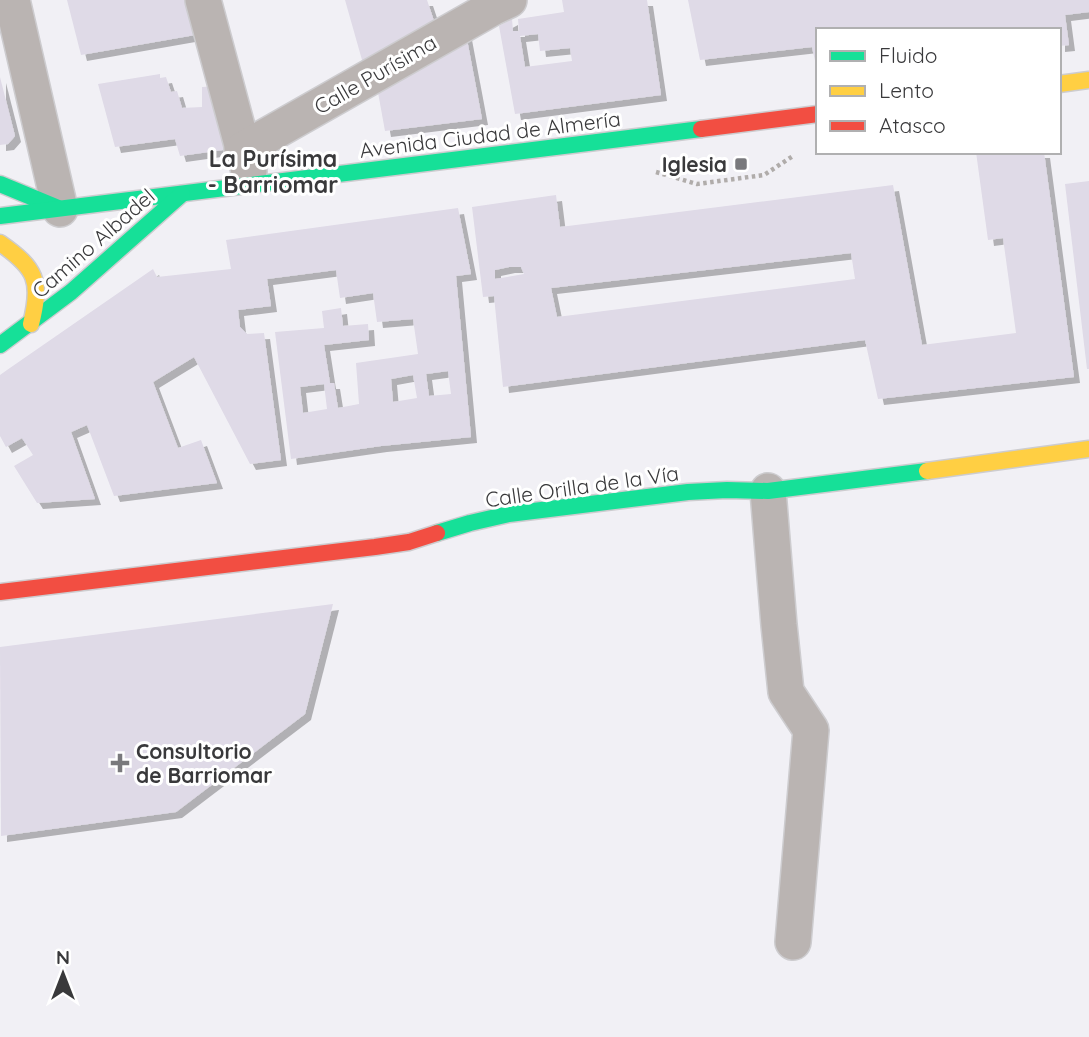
<svg xmlns="http://www.w3.org/2000/svg" width="1089" height="1037" viewBox="0 0 1089 1037" font-family="Quicksand,sans-serif">
	<style>
		.building { fill: #dfdae7; fill-rule: evenodd; filter: url(#shadow) }
		.lines { fill: none; stroke-linecap: round; stroke-linejoin: round }
		.street-casing { stroke: #cdcccf; stroke-width: 38 }
		.fast-casing { stroke: #cdcccf; stroke-width: 19 }
		.slow-casing { stroke: #cdcccf; stroke-width: 19 }
		.jam-casing { stroke: #cdcccf; stroke-width: 19 }
		.path { stroke: #b0acaa; stroke-width: 4.5; stroke-dasharray: 3.5 3.5; stroke-linecap: butt }
		.street { stroke: #bab4b2; stroke-width: 35 }
		.fast { stroke: #16e098; stroke-width: 16 }
		.slow { stroke: #ffcf43; stroke-width: 16 }
		.jam { stroke: #f24e42; stroke-width: 16 }
		.poi-dot { fill: #79797c; stroke: #fff; stroke-width: 2.5 }
		.labels { text-anchor: middle; dominant-baseline: central; stroke-width: 6; stroke-linejoin: round; paint-order: stroke }
		.street-label { font-size: 21px; fill: #39393b; stroke: #fff }
		.poi-label { font-size: 21px; font-weight: bold; fill: #39393b; stroke: #fff; text-anchor: end }
		.neighbourhood-label { font-size: 23px; font-weight: bold; fill: #39393b; stroke: #fff }
	</style>
	<defs>
		<filter id="shadow"><feDropShadow dx="6" dy="6" stdDeviation="0" flood-color="#0004"/></filter>
	</defs>
	<rect width="100%" height="100%" fill="#f1f0f5"/>
	<g class="building">
		<path d="M67,0h119l9,35 -114,20z"/>
		<path d="M345,0h82l9,27 -72,40z"/>
		<path d="M562,0h85l14,95 -146,19 -16,-88 13,-7 1,12h6l-1,-12 46,-7zM538,34l2,17 30,-3 2,13 -47,6 -5,-31z"/>
		<path d="M688,0h401v12l-24,3 4,30 -10,1v-16h-241l-1,40 -5,-23 -112,13z"/>
		<path d="M466,34l16,85 -97,12 -8,-44z"/>
		<path d="M160,74v4l6,-1 5,15 6,-1 5,17 20,-1v-20l15,-1 13,63 -50,7 -5,-17 -60,8 -17,-63z"/>
		<path d="M0,77l15,59 -7,8 -8,1z"/>
		<path d="M976,152h68l30,225 -196,22 -13,-59 -362,47 -9,-91 -11,1 -11,-90 84,-12 4,32 333,-42 29,160 94,-12 -13,-95 -15,2zM851,253l4,26 -298,38 -6,-29zM509,267h12l3,7 -29,5v-9z"/>
		<path d="M1089,181v188h-2l-22,-185z"/>
		<path d="M458,208l13,66 -15,2 15,161 -90,9 -90,13 -16,-127 49,-4 -2,-17 19,-3 2,18 25,-2 1,16 -45,5 6,38h4l4,25 21,-4 -3,-41 62,-9 -5,-35 -36,3 -4,-29 -33,5 -4,-28 -69,9 4,27 -33,4 2,17 7,7 17,-1 17,127 -31,4 -56,-107 -41,25 25,66 23,-8 16,43 -103,13 -27,-71 -16,7 24,67 -58,4 -23,-37 19,-11 -11,-17 -16,9 -6,-11v-61l7,-5 146,-101 4,8 74,-8 -5,-29zM448,371l3,23 -22,2 -3,-22zM413,375l4,23 -24,4 -2,-23zM324,384l3,25 -24,4 -3,-26z"/>
		<path d="M333,604l-28,110 -129,98 -175,24 -1,-189z"/>
	</g>
	<g class="lines">
		<defs>
			<g id="street">
				<path d="M12,0l48,209"/>
				<path d="M203,0l46,171"/>
				<path d="M242,150l250,-142 17,-8"/>
				<path d="M768,491l11,134 7,67 25,38 -18,212"/>
			</g>
			<g id="fast">
				<path d="M0,184l58,24"/>
				<path d="M0,216l701,-87"/>
				<path d="M0,345l71,-53 111,-98"/>
				<path d="M437,533l33,-10 39,-9 179,-22 39,-2 41,1 159,-20"/>
			</g>
			<g id="slow">
				<path d="M1059,84l30,-4"/>
				<path d="M0,243c36,25 42,38 31,81"/>
				<path d="M927,471l162,-22"/>
			</g>
			<g id="jam">
				<path d="M701,129l117,-15"/>
				<path d="M0,592l375,-45 34,-5 28,-9"/>
			</g>
		</defs>
		<use href="#street" class="street-casing"/>
		<use href="#fast" class="fast-casing"/>
		<use href="#slow" class="slow-casing"/>
		<use href="#jam" class="jam-casing"/>
		<path class="path" d="M656,172l41,12 67,-9 29,-19"/>
		<use href="#street" class="street"/>
		<use href="#fast" class="fast"/>
		<use href="#slow" class="slow"/>
		<use href="#jam" class="jam"/>
	</g>
	<g class="poi-dot">
		<rect x="734" y="157" width="14" height="14" rx="3.5"/>
		<path d="M116.5 752.5h7v7h7v7h-7v7h-7v-7h-7v-7h7z"/>
	</g>
	<g class="labels">
		<g class="street-label">
			<text transform="translate(375 74) rotate(-30)">Calle Purísima</text>
			<text transform="translate(490 134) rotate(-7)">Avenida Ciudad de Almería</text>
			<text transform="translate(93 243) rotate(-41)">Camino Albadel</text>
			<text transform="translate(582 486) rotate(-8)">Calle Orilla de la Vía</text>
		</g>
		<g class="poi-label">
			<text x="727" y="164">Iglesia</text>
			<text x="136" y="751" text-anchor="start">Consultorio<tspan x="136" dy="24">de Barriomar</tspan></text>
		</g>
		<g class="neighbourhood-label">
			<text x="273" y="158">La Purísima<tspan x="273" dy="26">- Barriomar</tspan></text>
		</g>
	</g>
	<rect x="816" y="28" width="245" height="126" fill="#ffffff" stroke="#b0b0b1" stroke-width="2"/>
	<rect x="830" y="51" width="35" height="10" fill="#16e098" stroke="#b0b0b1" stroke-width="2"/>
	<text x="879" y="63" font-size="21" fill="#39393b">Fluido</text>
	<rect x="830" y="86" width="35" height="10" fill="#ffcf43" stroke="#b0b0b1" stroke-width="2"/>
	<text x="879" y="98" font-size="21" fill="#39393b">Lento</text>
	<rect x="830" y="121" width="35" height="10" fill="#f24e42" stroke="#b0b0b1" stroke-width="2"/>
	<text x="879" y="133" font-size="21" fill="#39393b">Atasco</text>
	<g transform="translate(63 974)" stroke="#ffffff" stroke-width="5" paint-order="stroke">
	<path d="M0-5L12 26L0 18L-12 26Z" fill="#39393b"/>
	<text y="-10" font-size="19" font-weight="bold" text-anchor="middle" fill="#39393b">N</text>
	</g>
</svg>
